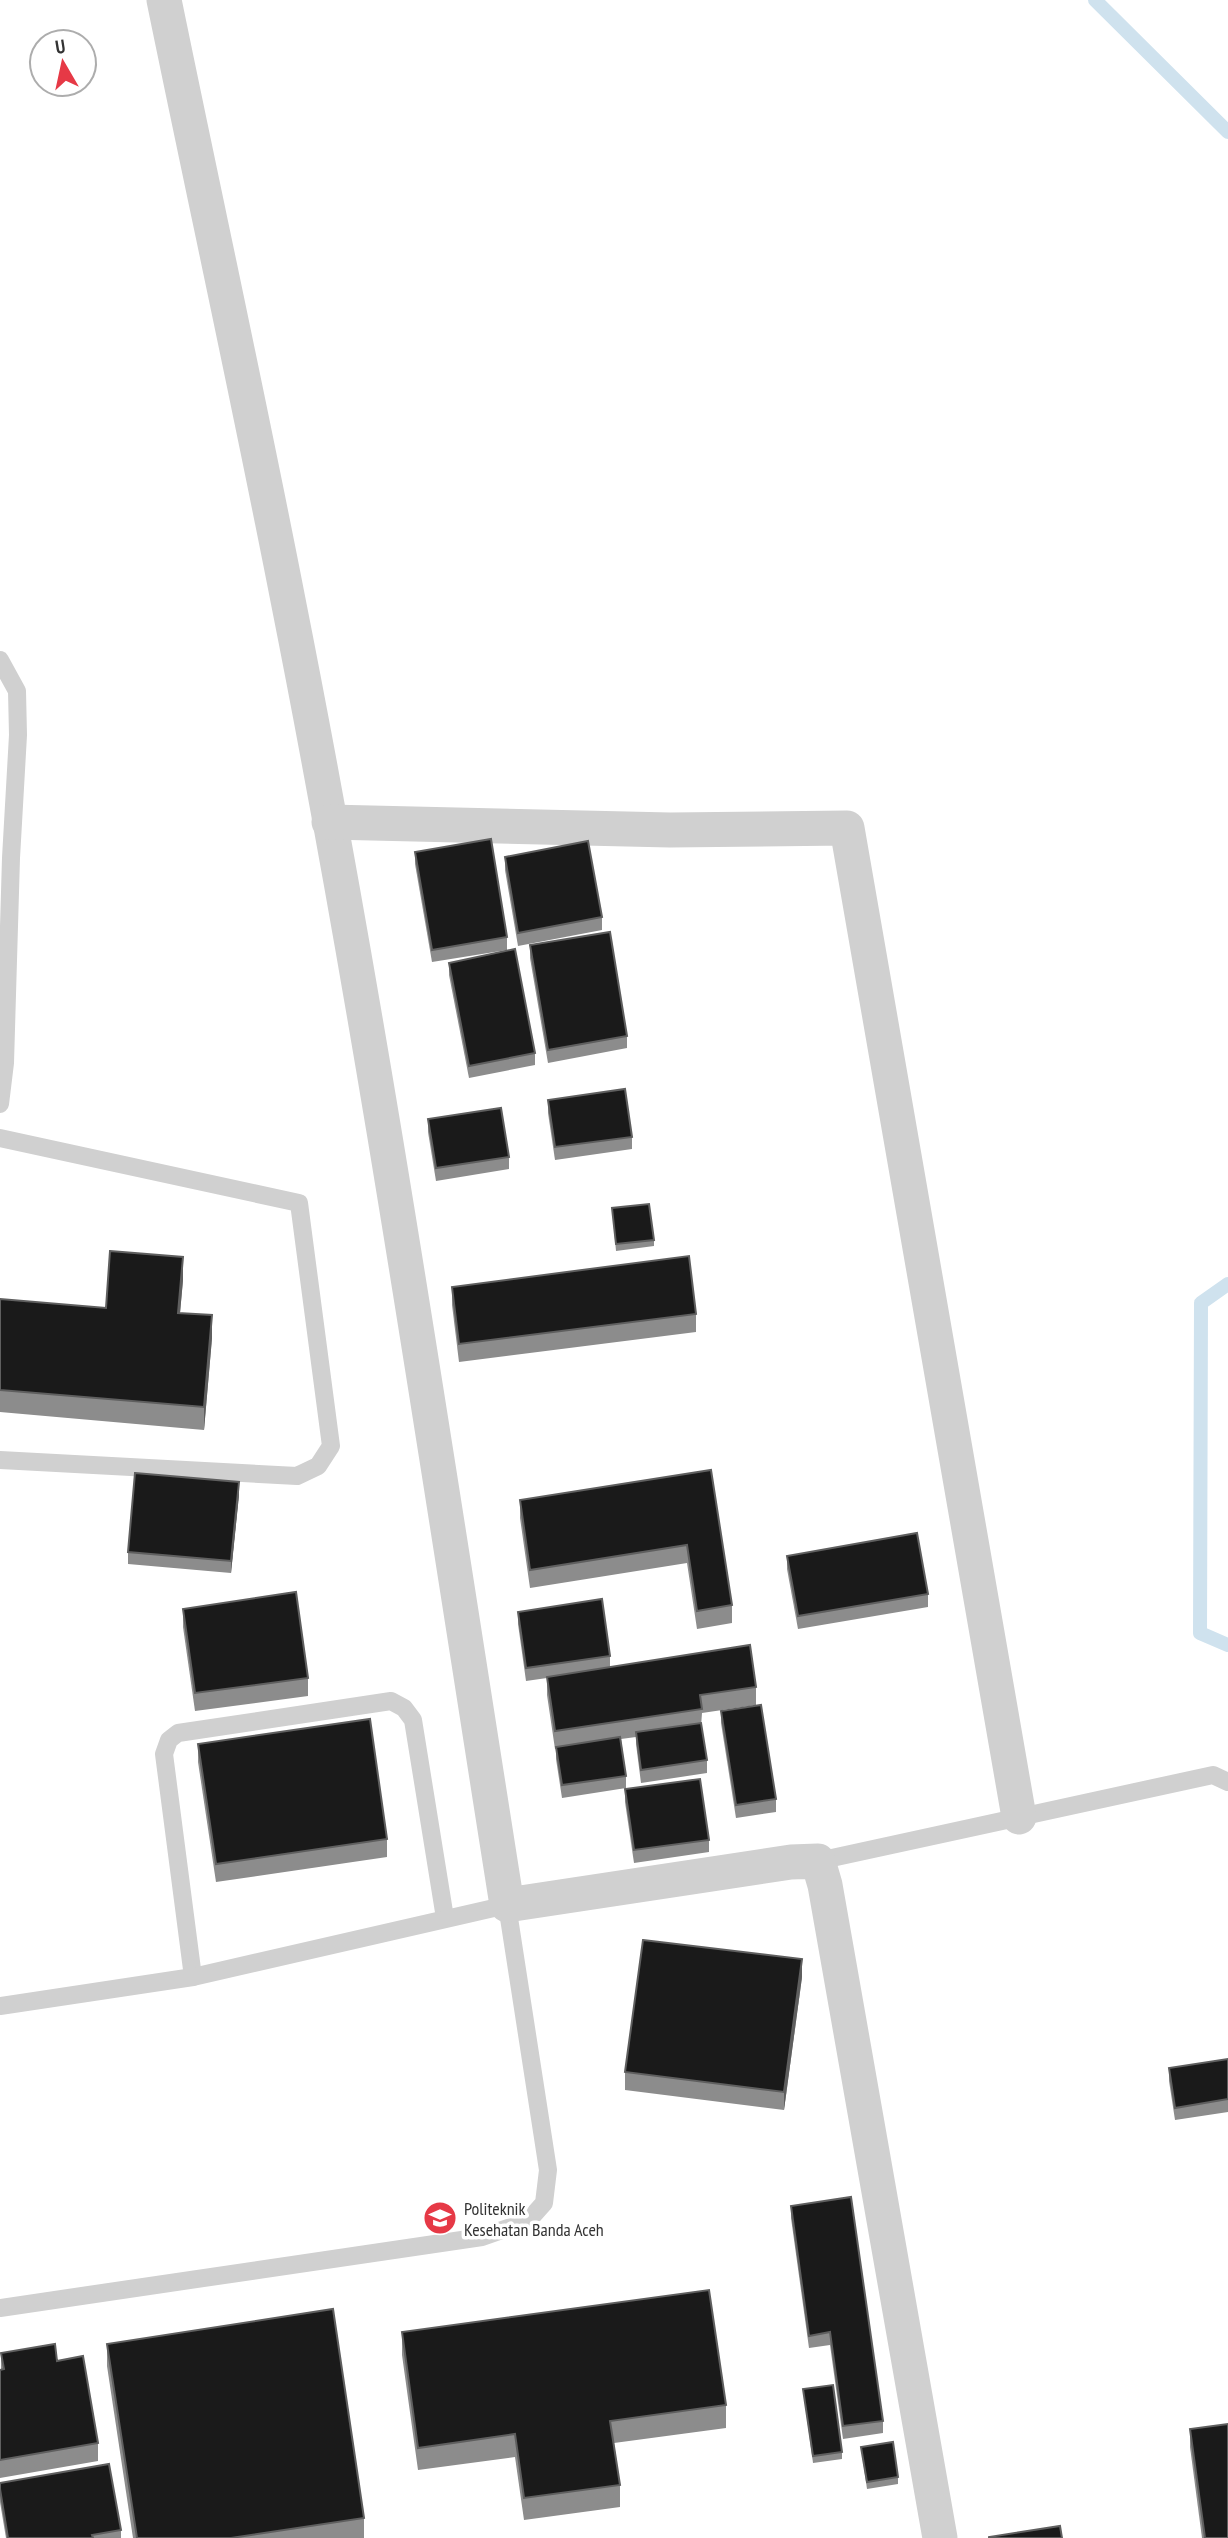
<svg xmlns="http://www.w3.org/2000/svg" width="1228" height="2538" viewBox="0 0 1228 2538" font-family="'PT Sans Narrow',sans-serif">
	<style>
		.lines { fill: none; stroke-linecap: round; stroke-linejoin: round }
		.stream { stroke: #cfe2ee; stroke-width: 14 }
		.service { stroke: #d0d0d0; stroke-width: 18 }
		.minor { stroke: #d0d0d0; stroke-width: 35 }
		.wall { fill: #8c8c8c }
		.shaded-wall { fill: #5f5f5f }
		.building { fill: #1a1a1a; stroke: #5f5f5f; stroke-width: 2 }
		.labels { text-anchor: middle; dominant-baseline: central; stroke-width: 7; stroke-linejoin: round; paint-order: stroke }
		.poi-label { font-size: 18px; fill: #333; stroke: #fff; text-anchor: start }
	</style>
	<rect width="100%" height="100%" fill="#fff"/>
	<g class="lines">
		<g class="stream">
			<path d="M1095,0l133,132"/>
			<path d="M1228,1284l-27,19 -1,330 28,12"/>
		</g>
		<g class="service">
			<path d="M0,660l17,31 1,44 -7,123 -6,205 -5,41"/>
			<path d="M0,1138l299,65 32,243 -13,20 -21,10 -297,-16"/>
			<path d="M818,1861l395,-86 15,7"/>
			<path d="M193,1977l-29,-223 5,-14 9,-7 213,-32 13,7 9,12 32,198"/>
			<path d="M0,2006l193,-29 314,-72 41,265 -4,33 -16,18 -46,16 -482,71"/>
		</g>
		<g class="minor">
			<path d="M164,0c41,200 85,400 124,600 86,433 150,870 219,1305l284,-43 27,-1 7,24 115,653"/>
			<path d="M329,822l341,8 177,-2 172,989"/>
		</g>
	</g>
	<g class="wall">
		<path d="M415,852l92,85v13l-75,12 -17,-98z"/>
		<path d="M505,857l97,60v13l-84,16 -13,-76z"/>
		<path d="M530,945l97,91v12l-79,15 -18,-105z"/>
		<path d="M449,963l86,90v12l-66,13 -20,-103z"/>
		<path d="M548,1100l84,37v12l-77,11 -7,-47z"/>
		<path d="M428,1119l81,38v12l-73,12 -8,-49z"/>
		<path d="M612,1208l42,32v6l-38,5z"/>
		<path d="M183,1280l-3,33 32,25 -8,92 -204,-18v-113l106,9z"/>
		<path d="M452,1287l244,27v18l-237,30 -7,-57z"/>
		<path d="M711,1470l21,135v18l-35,6 -10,-66 -157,25 -10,-70v-18z"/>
		<path d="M239,1495l-8,78 -103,-9v-12z"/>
		<path d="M787,1556l141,38v13l-130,22 -11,-60z"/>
		<path d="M183,1609l125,69v18l-113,15 -12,-84z"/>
		<path d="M518,1612l92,44v11l146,20v18l-54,8 -1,14 6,33v13l-66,10 -5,-39v-7l-15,2 5,37v12l-64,10 -6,-39v-10h-1l-8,-54v-17l-21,3 -8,-57z"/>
		<path d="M721,1711l55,88v13l-40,6 -15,-95z"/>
		<path d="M198,1744l189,95v18l-171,25 -18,-120z"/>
		<path d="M625,1789l84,51v12l-75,11 -9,-61z"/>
		<path d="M802,1977l-18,133 -159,-20v-18z"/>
		<path d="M1228,2059v53l-53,8 -6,-39v-13z"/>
		<path d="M791,2206l92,215v12l-40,6 -13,-94 -21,3 -18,-130z"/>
		<path d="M402,2332l324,73v23l-112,15 6,42v22l-96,13 -9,-63 -97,13 -16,-115z"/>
		<path d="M107,2344l257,174v20h-231l-26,-172z"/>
		<path d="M1,2353l97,90v18l-98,17v-108h1z"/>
		<path d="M803,2389l39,63v7l-29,4z"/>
		<path d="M1190,2429l38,109h-26l-12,-91z"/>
		<path d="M861,2447l37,30v7l-31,5z"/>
		<path d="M0,2483l121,47v8h-115l-6,-36z"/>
	</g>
	<g class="shaded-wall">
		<path d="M183,1257v23l-5,55v-22z"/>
		<path d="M212,1315v23l-8,92v-23z"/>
		<path d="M239,1482v13l-8,78v-12z"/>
		<path d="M802,1959v18l-18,133v-18z"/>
	</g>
	<g class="building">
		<path d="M491,839l16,98 -75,13 -17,-98z"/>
		<path d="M588,841l14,76 -84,16 -13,-76z"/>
		<path d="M610,932l17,104 -79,14 -18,-105z"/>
		<path d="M515,949l20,104 -66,13 -20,-103z"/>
		<path d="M625,1089l7,48 -77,10 -7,-47z"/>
		<path d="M501,1108l8,49 -73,11 -8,-49z"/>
		<path d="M649,1204l5,36 -38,4 -4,-36z"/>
		<path d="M110,1251l73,6 -5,56 34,2 -8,92 -204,-17v-91l106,9z"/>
		<path d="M689,1256l7,58 -237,30 -7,-57z"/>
		<path d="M711,1470l21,135 -35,6 -10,-66 -157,25 -10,-70z"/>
		<path d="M135,1473l104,9 -8,79 -103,-9z"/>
		<path d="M917,1533l11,61 -130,22 -11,-60z"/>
		<path d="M296,1592l12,86 -113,15 -12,-84z"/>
		<path d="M602,1599l8,57 -84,12 -8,-56z"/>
		<path d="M750,1645l6,42 -56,8 2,14 -147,22 -8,-54z"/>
		<path d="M761,1705l15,94 -40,6 -15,-94z"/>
		<path d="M370,1719l17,120 -171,25 -18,-120z"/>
		<path d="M701,1723l6,37 -66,10 -5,-38z"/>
		<path d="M620,1737l6,39 -64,9 -6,-38z"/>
		<path d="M700,1779l9,61 -75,10 -9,-61z"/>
		<path d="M643,1940l159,19 -18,133 -159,-20z"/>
		<path d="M1228,2059v40l-53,9 -6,-40z"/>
		<path d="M851,2197l32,224 -40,5 -13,-94 -21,4 -18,-130z"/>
		<path d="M709,2290l17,115 -116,16 10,64 -96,13 -9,-64 -97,14 -16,-116z"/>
		<path d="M333,2309l31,209 -133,20h-94l-30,-194z"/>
		<path d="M55,2344l2,17 26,-5 15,87 -98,17v-90l4,-1 -3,-16z"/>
		<path d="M833,2385l9,67 -29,4 -10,-67z"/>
		<path d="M1228,2424v114h-23l-15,-109z"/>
		<path d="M893,2442l5,35 -31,5 -6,-35z"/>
		<path d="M109,2464l12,66 -29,5 1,3h-85l-8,-49v-6z"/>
		<path d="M1060,2526l2,12h-73v-1z"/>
	</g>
	<defs>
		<symbol id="university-disc" viewBox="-11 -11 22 22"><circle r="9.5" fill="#e63946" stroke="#fff"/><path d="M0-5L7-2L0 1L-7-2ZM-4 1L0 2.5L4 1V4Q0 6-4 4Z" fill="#fff"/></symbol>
	</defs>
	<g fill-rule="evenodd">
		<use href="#university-disc" x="421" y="2199" width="38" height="38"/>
	</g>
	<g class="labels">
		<g class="poi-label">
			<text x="464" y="2208">Politeknik<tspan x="464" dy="21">Kesehatan Banda Aceh</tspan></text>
		</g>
	</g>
	<g transform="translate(63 63) rotate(351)"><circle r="33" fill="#ffffff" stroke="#adadad" stroke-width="2"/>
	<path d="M0-5L12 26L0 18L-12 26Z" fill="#e63946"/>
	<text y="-10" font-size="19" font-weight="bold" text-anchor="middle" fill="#333333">U</text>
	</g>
</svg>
